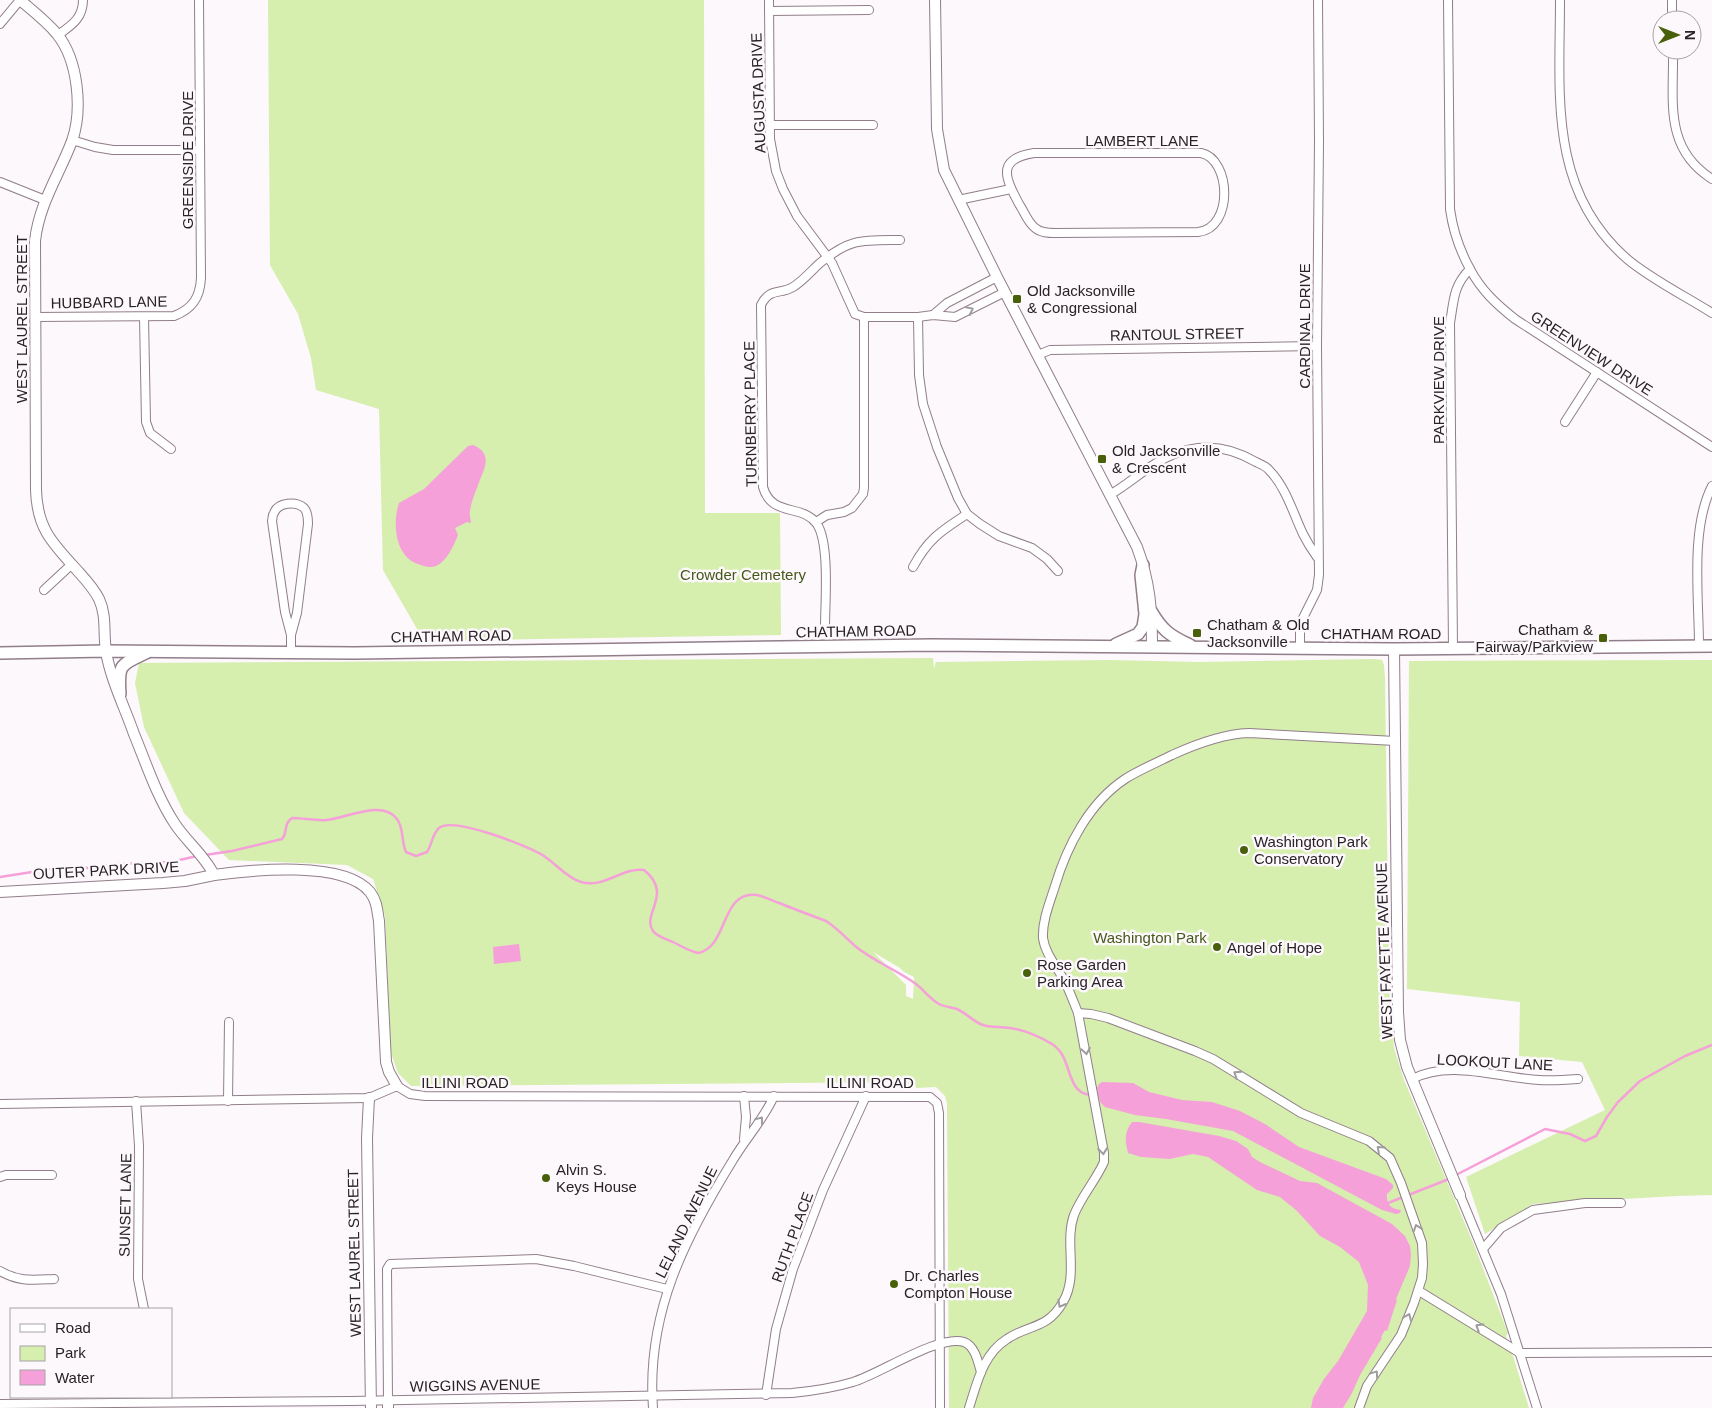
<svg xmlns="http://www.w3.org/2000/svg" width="1712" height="1408" viewBox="0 0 1712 1408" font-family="Helvetica,sans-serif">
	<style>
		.green { fill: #d6eeae; fill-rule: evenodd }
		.water { fill: #f5a0d9 }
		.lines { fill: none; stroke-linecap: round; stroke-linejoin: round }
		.stream { stroke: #f5a0d9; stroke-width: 2.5 }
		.minor-casing { stroke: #917e8a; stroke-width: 10 }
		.tertiary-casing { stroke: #917e8a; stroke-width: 12 }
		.secondary-casing { stroke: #917e8a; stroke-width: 14 }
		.minor { stroke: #fff; stroke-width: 8 }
		.tertiary { stroke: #fff; stroke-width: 10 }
		.secondary { stroke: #fff; stroke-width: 11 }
		.oneway { stroke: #9f9c9e }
		.poi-dot { fill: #49600b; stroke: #fcf8fb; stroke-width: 2 }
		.labels { text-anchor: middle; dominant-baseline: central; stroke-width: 5; stroke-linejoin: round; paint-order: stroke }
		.street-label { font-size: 15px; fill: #292227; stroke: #fcf8fb }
		.poi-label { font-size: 15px; fill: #292227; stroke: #fcf8fb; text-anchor: start }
		.park-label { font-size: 15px; fill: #46591a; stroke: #fcf8fb }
	</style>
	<rect width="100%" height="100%" fill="#fcf8fb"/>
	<g class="green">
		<path d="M268,0h436l1,513h75l1,122 -357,6 -41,-71 -4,-161 -63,-19 -5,-32 -13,-44 -28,-49z"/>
		<path d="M933,658l1,11 2,-7 173,-2 89,2 176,-3 8,1 2,5 1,12 4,310 5,61 10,32 70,165 34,88 -2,3 5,17 2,3 16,52h-580l-2,-304 -2,-8 -9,-9 -20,1v-2h-11v-4l-494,4 -13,-13 -7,-20 -6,-137 -12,-37 -26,-14 -118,-5 -45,-47 -40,-86 -9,-44 4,-20zM873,952l27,16 4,4 10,5 -1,22 -7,-3v-11z"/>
		<path d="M1712,660v535l-35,1 -144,8 -48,30 -19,-57 139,-67 -23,-48 -63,-6 1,-54 -113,-13 2,-328z"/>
	</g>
	<g class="water">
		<path d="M473,445c21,9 11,24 5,40 -3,8 -7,18 -8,26 -1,4 1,8 1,12l-4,-1 -12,6 3,7c-4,10 -11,26 -22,31 -5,2 -10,1 -15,-1 -26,-6 -29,-41 -22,-62l25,-14 44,-43z"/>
		<path d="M519,944l2,17 -27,3 -1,-17z"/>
		<path d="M1102,1082l31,1 16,9 33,8 30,2 28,9 25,13 34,23 87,32 7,6v3l-6,6c-1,11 4,15 14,16l-1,3 -4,1 -14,-4 -149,-79 -67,-12 -31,-4 -30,-8 -5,-5 -3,-14 2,-4z"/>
		<path d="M1132,1122h7l80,14 17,5 12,8 4,8 8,5 40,19 17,2 75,41 13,12 5,10 1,9 -1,11 -14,33 1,1 -10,31 -2,-1 -4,7 1,1 -22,37 -8,18 -9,15h-32l2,-10 11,-19 14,-18 29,-50 1,-26 -9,-23 -19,-15 -20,-11 -24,-26 -16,-13 -23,-7 -49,-33 -15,-3 -23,5 -29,-2 -13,-4c-3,-12 -4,-20 4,-31z"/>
	</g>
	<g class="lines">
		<g class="stream">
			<path d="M205,855l27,-4 50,-12c6,-6 1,-15 10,-21 12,0 23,3 35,2 19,-2 56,-21 70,-1 7,9 4,22 9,33l10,4 11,-4c5,-7 5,-18 12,-24 14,-12 89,18 105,28 12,8 23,22 37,26 23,7 41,-15 63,-12 30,24 -3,44 9,61 4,6 14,8 20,11 8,4 16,9 25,11 31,-6 22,-63 59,-58 7,1 15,6 22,8 15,6 31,12 47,18 11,7 19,16 29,25 18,15 42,24 61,38 8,6 14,15 23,20 6,3 12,3 18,5 9,4 17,13 26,16 8,3 18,1 27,3 14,2 30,9 42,16 24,15 10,55 47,51"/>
			<path d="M0,877l64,-10 26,1 27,-4 54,-2 26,-6"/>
			<path d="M1454,1176l91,-47 25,5 15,7 11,-5 11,-19 11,-15 22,-21 45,-25 27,-11"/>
			<path d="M1388,1203l61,-24"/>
		</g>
		<defs>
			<g id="minor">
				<path d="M769,0l1,139 6,32 7,18 14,27 35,47 23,51 9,3h54l15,-2 22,2 50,-25"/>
				<path d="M1448,0l2,209c3,22 9,40 20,60 -17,17 -16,31 -20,54l3,325"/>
				<path d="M1560,0c0,94 -12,189 66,258 23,20 59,38 86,55"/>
				<path d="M1672,0v20"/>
				<path d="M769,11l100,-1"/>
				<path d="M0,24l20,-24"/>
				<path d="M58,35c14,-10 25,-17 25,-35"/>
				<path d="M1673,50c1,50 -10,98 39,129"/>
				<path d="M770,125h103"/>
				<path d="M72,140l23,7 18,3h87"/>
				<path d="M1034,153h167c30,6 33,75 -3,79l-142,1c-7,0 -16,0 -22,-6 -7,-6 -10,-16 -15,-23 -13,-25 -24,-45 15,-51z"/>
				<path d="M0,182l45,18"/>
				<path d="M958,200l53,-11"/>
				<path d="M1470,269c11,21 26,35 45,50l197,128"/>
				<path d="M933,315l14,-12 50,-26"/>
				<path d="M35,317l139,-1c18,-7 26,-18 27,-38l-2,-278"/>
				<path d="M144,317l2,105 4,11 21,16"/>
				<path d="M918,317l1,58 4,29 14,43 21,51 9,16 13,10 19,12 33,12 15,11 11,12"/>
				<path d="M1038,355l12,-5 267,-4"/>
				<path d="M1565,422l32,-50"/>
				<path d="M1111,494c21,-12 38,-30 61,-39 30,-13 57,-9 84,7 4,2 10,4 13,8 17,17 24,43 34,64 4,8 9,16 14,23"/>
				<path d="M816,522l11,-7 17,-3 8,-4 11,-14 1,-6v-171"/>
				<path d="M913,567c15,-28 28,-36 54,-53"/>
				<path d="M44,590l28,-26"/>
				<path d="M825,627c0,-24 5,-83 -8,-103 -15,-21 -45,-6 -54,-37l-2,-182c9,-18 19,-10 32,-18 10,-6 18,-16 27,-24 30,-25 43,-23 80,-23"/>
				<path d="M291,635l6,-22 11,-89c0,-5 0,-12 -4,-16 -8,-7 -26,-6 -30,5 -2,2 -1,5 -2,8l13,91 6,23v18"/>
				<path d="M1699,646c0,-48 -9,-117 13,-160"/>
				<path d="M1300,648v-24l17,-34 2,-15 -2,-229 2,-205 -1,-141"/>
				<path d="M1078,1013l13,1 17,4 87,33 18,8 88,54 68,28 21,17 11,25 21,60 1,21 -1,14 -8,25 -13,32 -34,51 -8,22"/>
				<path d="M1412,1079c38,-20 86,-1 127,1 12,1 26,0 39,-1"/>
				<path d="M744,1096l2,21 -2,22"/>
				<path d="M136,1101l3,45 -1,133 6,30"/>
				<path d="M228,1101l1,-79"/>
				<path d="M0,1104l369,-6 28,-12 13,8 15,2 505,1 7,6 2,10 1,295"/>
				<path d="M0,1177l6,-2h46"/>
				<path d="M1460,1195l41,99 36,114"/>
				<path d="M1483,1249l18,-21 32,-18 52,-7h36"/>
				<path d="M0,1271c19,11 32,9 54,8"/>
				<path d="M1419,1291l101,62"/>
				<path d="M1520,1353l192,-1"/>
				<path d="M766,1395l10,-66 17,-60 30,-79 43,-94"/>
				<path d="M388,1400l-1,-131 3,-5 146,-5 38,7 93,23"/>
				<path d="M0,1404l351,-3 441,-8c21,-2 41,-5 61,-11 27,-8 86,-48 111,-40 11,4 14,20 17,30"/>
				<path d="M653,1408c-7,-95 32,-170 80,-248 13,-22 31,-41 41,-64"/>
				<path d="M969,1408c8,-25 14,-54 38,-69 22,-15 40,-9 56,-37 16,-27 1,-59 11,-87 7,-18 22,-35 30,-53v-9l-26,-140c-4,-10 -8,-21 -13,-31 -7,-14 -20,-28 -22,-44 -1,-17 7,-36 12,-52 12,-40 34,-83 70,-107 14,-9 31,-16 47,-24 24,-11 50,-21 77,-22l146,8"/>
			</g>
			<g id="tertiary">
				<path d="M20,0c13,11 26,21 37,34 21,26 26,75 15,107 -13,34 -33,63 -37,100l1,249c1,37 15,52 40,79 8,9 17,18 23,30 8,17 4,34 7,52 4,27 19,57 28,83 12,29 23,63 41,90 11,17 30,32 39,51 37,-5 130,-15 156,17 7,9 7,18 9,29l7,141 3,10 8,14"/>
				<path d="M935,0l2,129 7,41 53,107 140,270c13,35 15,63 15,100"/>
				<path d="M1394,649l4,363 2,28 7,27 53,128"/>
				<path d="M0,892l163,-9 22,-2 29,-6"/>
				<path d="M369,1098l-2,40 4,270"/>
				<path d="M388,1400v8"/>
			</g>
			<g id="secondary">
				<path d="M1151,611c11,19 19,25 39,34"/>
				<path d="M1116,644l22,-10 5,-7 2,-13 -4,-39 2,-10"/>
				<path d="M0,653l106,-2 249,2 577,-8 462,4 318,-3"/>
				<path d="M120,694c-2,-30 0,-29 26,-41"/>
			</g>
		</defs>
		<use href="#minor" class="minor-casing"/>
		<use href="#tertiary" class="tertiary-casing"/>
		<use href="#secondary" class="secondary-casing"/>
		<use href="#minor" class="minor"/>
		<use href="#tertiary" class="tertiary"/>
		<use href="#secondary" class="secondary"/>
	</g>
	<defs><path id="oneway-chevron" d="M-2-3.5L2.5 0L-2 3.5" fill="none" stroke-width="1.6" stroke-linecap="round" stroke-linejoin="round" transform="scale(1.25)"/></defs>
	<g class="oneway">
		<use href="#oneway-chevron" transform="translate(970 310) rotate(-26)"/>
		<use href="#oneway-chevron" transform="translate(1086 1051) rotate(81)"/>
		<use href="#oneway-chevron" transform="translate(1237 1074) rotate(-147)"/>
		<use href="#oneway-chevron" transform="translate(760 1120) rotate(-53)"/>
		<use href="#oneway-chevron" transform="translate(1380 1149) rotate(-138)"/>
		<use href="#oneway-chevron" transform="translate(1103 1151) rotate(84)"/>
		<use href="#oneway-chevron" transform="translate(1417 1228) rotate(-109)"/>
		<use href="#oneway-chevron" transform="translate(1061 1304) rotate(120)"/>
		<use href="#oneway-chevron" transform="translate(1408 1317) rotate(-67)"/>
		<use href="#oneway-chevron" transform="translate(1479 1327) rotate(-148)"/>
		<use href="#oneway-chevron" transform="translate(1375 1374) rotate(-56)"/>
	</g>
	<g class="poi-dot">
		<rect x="1012" y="294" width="10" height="10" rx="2.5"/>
		<rect x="1097" y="454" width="10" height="10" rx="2.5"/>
		<rect x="1192" y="628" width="10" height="10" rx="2.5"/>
		<rect x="1598" y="633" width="10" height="10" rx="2.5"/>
		<circle cx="1244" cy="850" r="5"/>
		<circle cx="1217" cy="947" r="5"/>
		<circle cx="1027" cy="973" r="5"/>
		<circle cx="546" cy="1178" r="5"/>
		<circle cx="894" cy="1284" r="5"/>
	</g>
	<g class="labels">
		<g class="street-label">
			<text transform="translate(758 93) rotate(-92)">AUGUSTA DRIVE</text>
			<text x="1142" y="140">LAMBERT LANE</text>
			<text transform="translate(187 160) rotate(-90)">GREENSIDE DRIVE</text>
			<text transform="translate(109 302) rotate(-1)">HUBBARD LANE</text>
			<text transform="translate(21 319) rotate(-90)">WEST LAUREL STREET</text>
			<text transform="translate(1304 326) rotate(-90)">CARDINAL DRIVE</text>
			<text transform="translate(1177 334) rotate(-1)">RANTOUL STREET</text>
			<text transform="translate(1592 353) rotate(33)">GREENVIEW DRIVE</text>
			<text transform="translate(1438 380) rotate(-90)">PARKVIEW DRIVE</text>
			<text transform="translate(750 414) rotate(-91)">TURNBERRY PLACE</text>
			<text transform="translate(856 631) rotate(-1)">CHATHAM ROAD</text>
			<text x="1381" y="633">CHATHAM ROAD</text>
			<text transform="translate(451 636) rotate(-1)">CHATHAM ROAD</text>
			<text transform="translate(106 870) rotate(-3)">OUTER PARK DRIVE</text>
			<text transform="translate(1384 951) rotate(-92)">WEST FAYETTE AVENUE</text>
			<text transform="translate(1495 1062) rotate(3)">LOOKOUT LANE</text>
			<text x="465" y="1082">ILLINI ROAD</text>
			<text x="870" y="1082">ILLINI ROAD</text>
			<text transform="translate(125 1205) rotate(-89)">SUNSET LANE</text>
			<text transform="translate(686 1222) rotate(-64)">LELAND AVENUE</text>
			<text transform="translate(792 1237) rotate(-70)">RUTH PLACE</text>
			<text transform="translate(354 1253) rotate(-91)">WEST LAUREL STREET</text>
			<text transform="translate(475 1385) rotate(-1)">WIGGINS AVENUE</text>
		</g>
		<g class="poi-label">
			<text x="1027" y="290">Old Jacksonville<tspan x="1027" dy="17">&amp; Congressional</tspan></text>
			<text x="1112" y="450">Old Jacksonville<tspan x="1112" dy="17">&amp; Crescent</tspan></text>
			<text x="1207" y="624">Chatham &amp; Old<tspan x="1207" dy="17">Jacksonville</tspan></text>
			<text x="1593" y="629" text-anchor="end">Chatham &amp;<tspan x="1593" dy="17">Fairway/Parkview</tspan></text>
			<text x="1254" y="841">Washington Park<tspan x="1254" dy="17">Conservatory</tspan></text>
			<text x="1227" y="947">Angel of Hope</text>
			<text x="1037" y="964">Rose Garden<tspan x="1037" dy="17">Parking Area</tspan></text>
			<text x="556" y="1169">Alvin S.<tspan x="556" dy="17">Keys House</tspan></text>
			<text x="904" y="1275">Dr. Charles<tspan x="904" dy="17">Compton House</tspan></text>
		</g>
		<g class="park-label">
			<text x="743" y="574">Crowder Cemetery</text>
			<text x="1150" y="937">Washington Park</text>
		</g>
	</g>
	<rect x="10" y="1308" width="162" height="90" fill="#fcf8fb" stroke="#a8a2a6"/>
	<rect x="20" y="1324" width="25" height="8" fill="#ffffff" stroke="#a8a2a6"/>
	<text x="55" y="1333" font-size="15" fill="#292227">Road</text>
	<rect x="20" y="1346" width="25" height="15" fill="#d6eeae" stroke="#a8a2a6"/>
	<text x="55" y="1358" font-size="15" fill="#292227">Park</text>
	<rect x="20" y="1370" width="25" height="15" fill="#f5a0d9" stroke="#a8a2a6"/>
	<text x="55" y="1383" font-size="15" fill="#292227">Water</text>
	<g transform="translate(1677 35) rotate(90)"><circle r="24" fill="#fcf8fb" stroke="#a8a2a6"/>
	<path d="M0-4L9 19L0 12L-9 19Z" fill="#49600b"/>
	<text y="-8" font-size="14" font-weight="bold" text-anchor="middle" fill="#292227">N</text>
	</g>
</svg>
